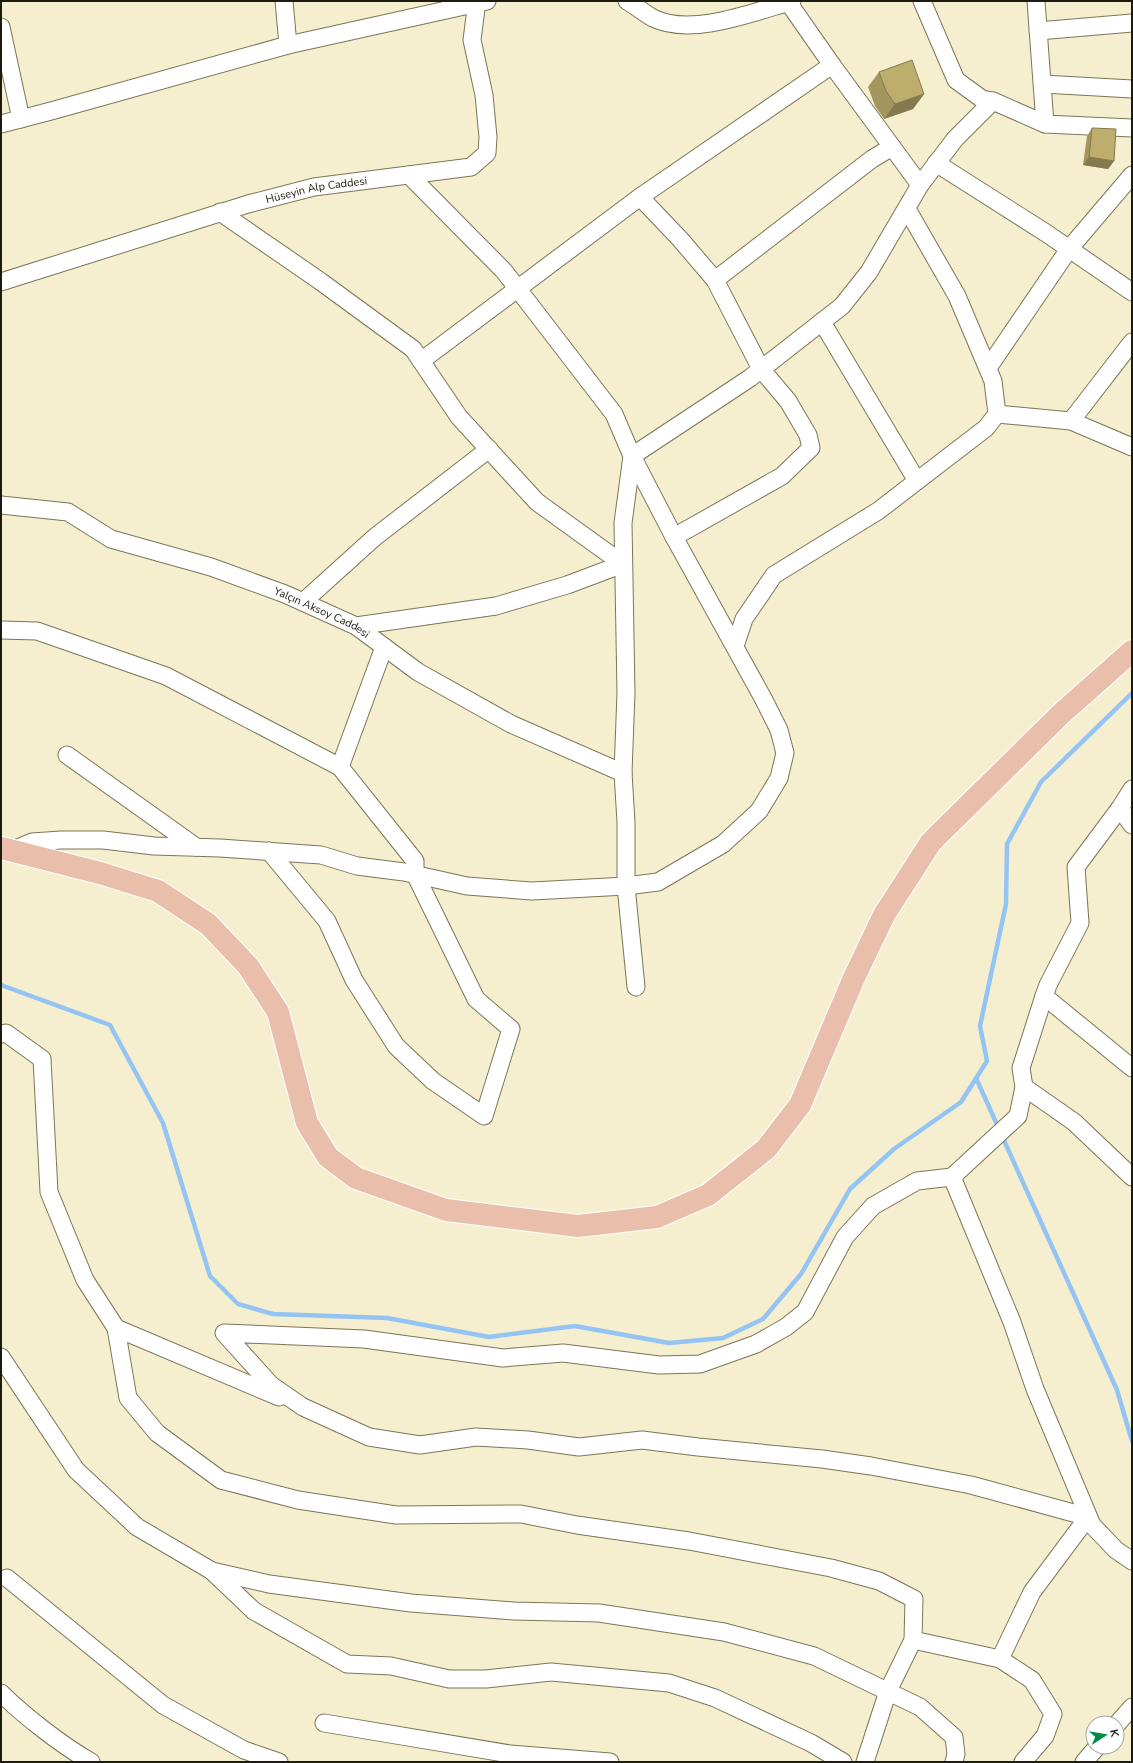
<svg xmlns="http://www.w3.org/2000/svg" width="1133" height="1763" viewBox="0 0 1133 1763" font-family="'Nunito Sans',sans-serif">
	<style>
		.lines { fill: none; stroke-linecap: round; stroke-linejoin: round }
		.stream { stroke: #93c4f4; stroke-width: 4.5 }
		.minor-casing { stroke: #7c7558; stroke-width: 19 }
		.major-casing { stroke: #fff; stroke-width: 24 }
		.minor { stroke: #fff; stroke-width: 17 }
		.major { stroke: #e9bfab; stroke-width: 22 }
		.wall { fill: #a3965f }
		.shaded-wall { fill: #847a4d }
		.building { fill: #bdae6e; stroke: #847a4d }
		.labels { text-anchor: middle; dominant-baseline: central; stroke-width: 3; stroke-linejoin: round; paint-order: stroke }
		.street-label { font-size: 11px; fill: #1d1a0f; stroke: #fff }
	</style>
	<rect width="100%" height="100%" fill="#f6efcf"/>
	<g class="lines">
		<g class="stream">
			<path d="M1,985l109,40 53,98 47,153 28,28 35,10 114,4 102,19 86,-11 94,17 54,-5 40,-19 38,-45 49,-85 44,-40 67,-47 26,-41 -7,-35 26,-122 1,-60 34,-62 91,-89"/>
			<path d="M976,1078l23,51"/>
			<path d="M1002,1136l115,254 15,51"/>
		</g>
		<defs>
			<g id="minor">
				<path d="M284,1l4,44"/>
				<path d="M627,1c9,5 17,12 26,17 38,19 101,-6 139,-17"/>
				<path d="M922,1l34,79 26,19 11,2 52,23"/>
				<path d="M1036,1l9,123 87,4"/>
				<path d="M788,2l44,63 88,120"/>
				<path d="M1,27l20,92"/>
				<path d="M1038,31l94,-8"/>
				<path d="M1043,84l89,5"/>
				<path d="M1,124l50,-13 237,-66 199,-44"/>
				<path d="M936,163l110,70 86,59"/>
				<path d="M409,175l95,96 110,143 18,42 -9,67 3,170 -3,80 3,49v64l10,101"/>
				<path d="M640,197l192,-132"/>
				<path d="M220,212l100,69 93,68 46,68 78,85 86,62"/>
				<path d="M715,280l157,-121 20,-12"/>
				<path id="s1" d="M1,282l247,-78 66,-17 157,-20 16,-14 1,-16 -4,-42 -12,-55 5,-39"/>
				<path d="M822,322l95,159"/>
				<path d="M421,361l219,-164 40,42 35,41 46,89 27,32 20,34 3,13 -29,28 -108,61"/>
				<path d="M988,368l81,-119 63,-74"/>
				<path d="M997,414l74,7 61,26"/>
				<path d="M1071,421l61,-79"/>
				<path id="s2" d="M1,505l67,7 43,27 100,28 74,27 71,32 62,46 93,52 112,49"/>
				<path d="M303,602l72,-65 114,-88"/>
				<path d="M356,626l140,-20 71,-21 56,-21"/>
				<path d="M1,630l36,1 129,45 174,91"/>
				<path d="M735,646l9,-27 30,-44 104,-64 108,-83 11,-14 -4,-33 -36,-85 -50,-87"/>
				<path d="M67,755l129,92"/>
				<path d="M1132,789l-12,19 -44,59 4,56 -32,62 -4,11 -23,72 3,19 -6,29 -66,61 60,145 23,67 57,136 24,25 16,11"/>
				<path d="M1120,808l12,17"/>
				<path d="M13,850l19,-8 29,-2h42l51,6 66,2 101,7 36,11 47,6 63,14 65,5 94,-5 32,-4 65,-38 36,-33 20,-33 6,-25 -6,-23 -15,-30 -90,-163 -42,-81 118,-78 92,-72 27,-34 51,-87 35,-46 38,-38"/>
				<path d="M269,851l58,70 27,59 42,66 37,35 51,35 27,-87 -35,-30 -61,-125v-13l-75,-94 44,-120"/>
				<path d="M1044,996l88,72"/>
				<path d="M1,1034l5,-1 36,26 7,133 36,88 31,48 163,69"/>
				<path d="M1024,1087l50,35 58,55"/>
				<path d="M952,1177l-35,4 -44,25 -28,31 -40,75 -19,15 -30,17 -56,20 -41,1 -96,-12 -60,5 -139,-19 -140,-6 47,52 32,22 66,30 51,8 56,-8 52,3 51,7 63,-7 56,7 124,12 49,7 100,19 117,32 -56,75 -32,67"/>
				<path d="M116,1328l12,70 29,35 64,47 77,20 98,15 125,-1 56,11 112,16 142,27 48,13 35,18 -1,41 -25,51 -23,71"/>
				<path d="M1,1357l75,113 61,57 75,44 42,40 93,53 44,2 58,13h37l65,-7 118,11 46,15 96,45 32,19"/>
				<path d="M212,1571l57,13 142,19 103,8 85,2 125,19 90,24 106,51 34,30 2,17 -2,8"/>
				<path d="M7,1578l156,127 81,45 35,12"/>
				<path d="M913,1640l87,19 32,21 21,34 -8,22 -22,26"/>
				<path d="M1,1693c23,23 62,53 90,69"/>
				<path d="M324,1723l186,31 100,8"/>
				<path d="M1117,1724l15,-17"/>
				<path d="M1084,1762l13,-15"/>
			</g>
			<path id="major" d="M1,848l99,25 58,18 50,33 40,42 30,46 29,111 21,34 28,21 90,32 132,16 79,-9 51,-22 58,-46 34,-44 53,-125 31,-65 47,-73 130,-128 71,-63"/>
		</defs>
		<use href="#minor" class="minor-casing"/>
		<use href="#major" class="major-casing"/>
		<use href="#minor" class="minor"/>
		<use href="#major" class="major"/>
	</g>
	<g class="wall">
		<path d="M879,72l45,22 -11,15 -29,10 -9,-13 -7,-19z"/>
		<path d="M1092,128l22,33 -6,8 -25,-4 4,-29z"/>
	</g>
	<g class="shaded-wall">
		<path d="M924,94l-11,15 -29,10 11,-15z"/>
		<path d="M1089,157l25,4 -6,8 -25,-4z"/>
	</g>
	<g class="building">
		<path d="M912,60l12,34 -29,10 -9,-13 -7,-19z"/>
		<path d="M1092,128l24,1 -2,32 -25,-4z"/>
	</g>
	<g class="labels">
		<g class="street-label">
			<text stroke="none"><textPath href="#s1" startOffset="329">Hüseyin Alp Caddesi</textPath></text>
			<text stroke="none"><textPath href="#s2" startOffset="342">Yalçın Aksoy Caddesi</textPath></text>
		</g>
	</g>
	<rect width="1133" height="1763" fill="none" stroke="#1d1a0f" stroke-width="4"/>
	<g transform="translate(1105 1735) rotate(78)"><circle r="19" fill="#ffffff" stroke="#a5a39f"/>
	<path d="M0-3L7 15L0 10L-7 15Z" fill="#008a47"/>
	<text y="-6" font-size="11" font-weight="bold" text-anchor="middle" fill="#1d1a0f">K</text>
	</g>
</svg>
